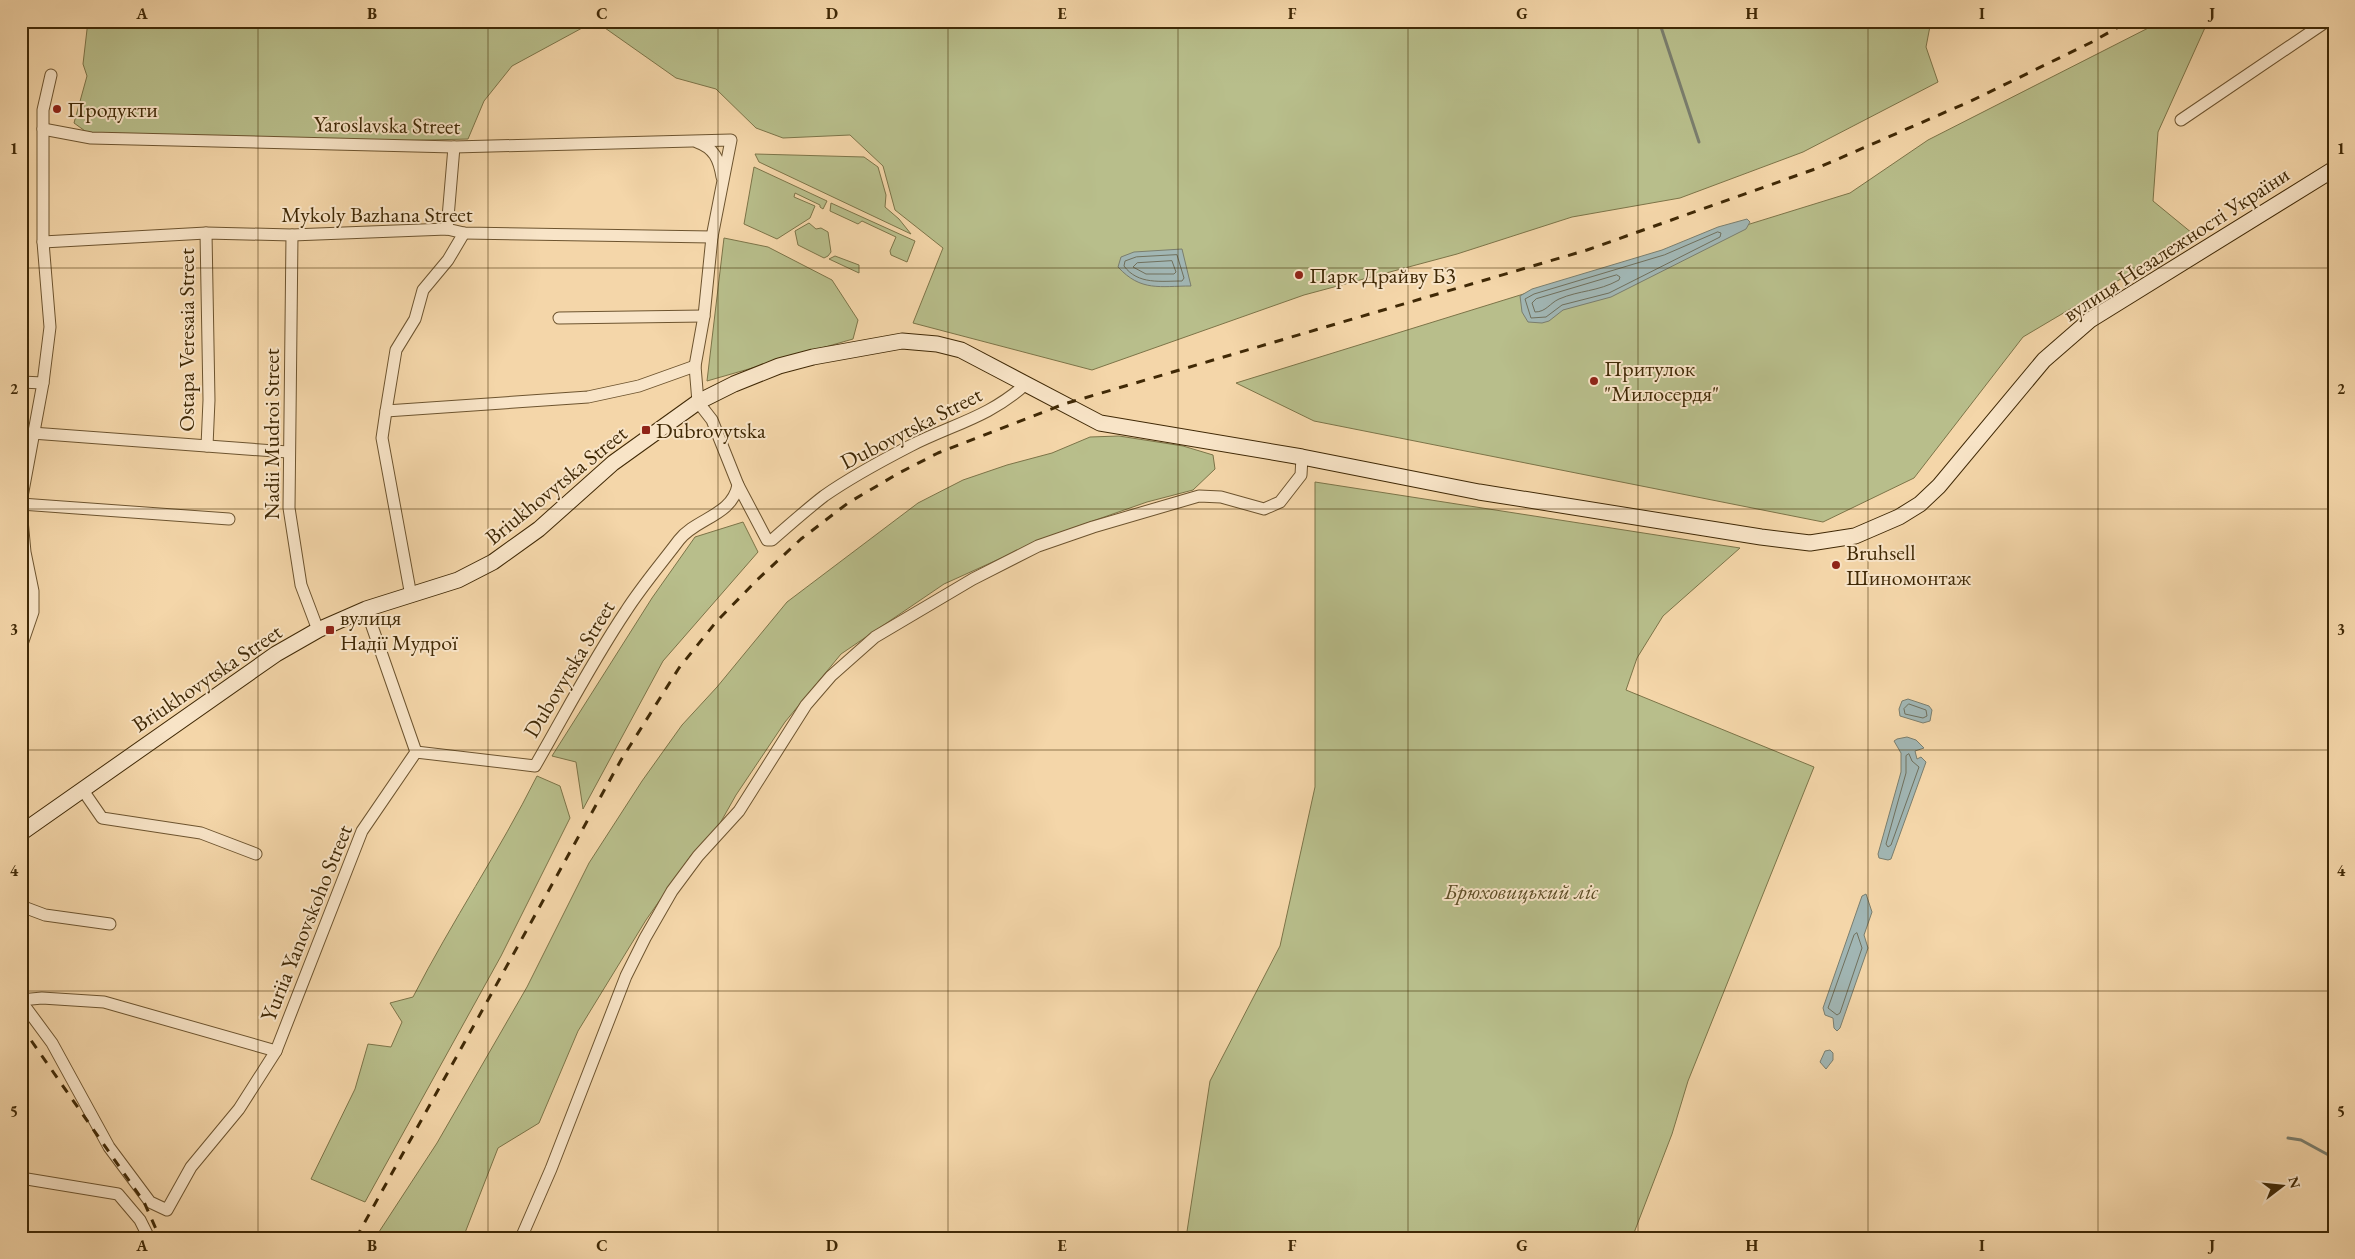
<svg xmlns="http://www.w3.org/2000/svg" width="2355" height="1259" viewBox="0 0 2355 1259" font-family="'EB Garamond',serif">
	<style>
		.green { fill: #b8be8b; stroke: #7c7448 }
		.water { fill: #a1b6b4; stroke: #7a7e6e }
		.lines { fill: none; stroke-linecap: round; stroke-linejoin: round }
		.shore { stroke: #70705d; stroke-width: 1 }
		.stream { stroke: #7a7e6e; stroke-width: 3 }
		.street-casing { stroke: #6d542f; stroke-width: 13 }
		.secondary-casing { stroke: #402906; stroke-width: 17 }
		.street { stroke: #f8e4c7; stroke-width: 11 }
		.secondary { stroke: #f8e4c7; stroke-width: 15 }
		.rail { stroke: #402906; stroke-width: 3; stroke-dasharray: 9 9; stroke-linecap: butt }
		.grid { fill: none; stroke: #402906; stroke-width: 1; stroke-opacity: 0.55 }
		.poi-dot { fill: #8f2418; stroke: #f8e4c7; stroke-width: 2 }
		.labels { text-anchor: middle; dominant-baseline: central; stroke-width: 4; stroke-linejoin: round; paint-order: stroke }
		.poi-label { font-size: 22px; fill: #402906; stroke: #f8e4c7; text-anchor: start }
		.street-label { font-size: 22px; fill: #402906; stroke: #f8e4c7 }
		.park-label { font-size: 22px; font-style: italic; fill: #5e4e27; stroke: #f8e4c7 }
		.neatline { fill: none; stroke: #402906; stroke-width: 2 }
		.grid-label { font-size: 16px; text-anchor: middle; font-weight: bold; fill: #402906 }
	</style>
	<rect width="100%" height="100%" fill="#f4d6a9"/>
	<filter id="stains"><feTurbulence type="fractalNoise" baseFrequency=".004" numOctaves="4"/><feColorMatrix values="0 0 0 0 .2 0 0 0 0 .09 0 0 0 0 .02 0 0 0 .5 -.17"/></filter>
	<radialGradient id="worn" r=".72"><stop offset=".6" stop-color="#630" stop-opacity="0"/><stop offset="1" stop-color="#630" stop-opacity=".3"/></radialGradient>
	<g class="green">
		<path d="M88,21h1843l-5,26 12,35 -135,70 -123,46 -108,19 -115,37 -153,41 -212,75 -179,-47 30,-75 -48,-38 -12,-44 -33,-31 -67,3 -27,-10 -40,-39 -40,-11 -81,-57 -83,45 -28,35 -16,38 -125,3 -251,-6 -18,-13 13,-47 -4,-12z"/>
		<path d="M2162,21h46l-50,111 -5,69 39,32 -56,37 -113,67 -109,141 -91,44 -509,-101 -78,-38 614,-190 78,-53z"/>
		<path d="M755,154l109,3 14,10 8,28 -1,12 14,12 12,15 -152,-72z"/>
		<path d="M754,167l73,34 -4,8 -3,-2v-2l-25,-12 -1,4 21,9 -5,12 -33,21 -33,-15z"/>
		<path d="M831,203l84,38 -8,21 -16,-7 -1,-4 6,-14 -34,-16 -4,3 -28,-13z"/>
		<path d="M809,223l7,6 5,-1 7,4 3,20 -3,4 -4,2 -26,-13 -3,-14z"/>
		<path d="M724,238l44,9 64,33 26,40 -5,19 -146,42z"/>
		<path d="M835,256l24,9v8l-30,-14z"/>
		<path d="M1119,436l64,10 30,9 2,14 -22,21 -46,12 -97,34 -106,48 -103,70 -56,68 -49,73 -26,46 -18,13 -46,66 -68,111 -39,92 -41,25 -35,90h-88l62,-95 90,-156 62,-124 53,-82 40,-56 35,-38 70,-85 131,-99 45,-23 44,-15 45,-12 38,-16z"/>
		<path d="M1315,482l425,66 -77,68 -26,42 -11,32 188,77 -126,314 -16,53 -40,104h-446l24,-157 70,-135 35,-159z"/>
		<path d="M743,522l15,30 -95,109 -80,148 -7,-47 -24,-6 100,-158 43,-61z"/>
		<path d="M537,776l23,10 10,32 -69,138 -136,246 -54,-23 44,-90 13,-45 23,3 11,-25 -12,-19 23,-6c39,-76 86,-145 124,-221z"/>
	</g>
	<g class="water">
		<path d="M1747,219l3,3 -4,7 -135,68 -48,13 -14,11 -7,2 -14,-1 -6,-10 -2,-16 12,-7 130,-39 56,-23z"/>
		<path d="M1182,249l9,37c-31,0 -50,6 -73,-19l3,-10 13,-5z"/>
		<path d="M1908,699l21,7 3,4 -2,11 -7,2 -23,-7 -1,-7 3,-8z"/>
		<path d="M1907,737l9,3 8,8 -9,3 2,8 4,-2 5,5 -35,97 -3,1 -9,-2 -1,-4 23,-82v-19l-7,-12 3,-2z"/>
		<path d="M1866,894l6,18 -8,23 4,13 -28,80 -3,3 -3,-3 -1,-10 -8,-3 -2,-7 39,-112z"/>
		<path d="M1830,1050l3,3v7l-7,9 -6,-7 5,-11z"/>
	</g>
	<g class="lines">
		<g class="shore">
			<path d="M1718,232l3,1 -1,4 -111,56 -47,12 -16,12 -15,1 -6,-19 9,-5 130,-39z"/>
			<path d="M1177,255l7,23 -2,3c-21,0 -44,4 -58,-15l1,-5 11,-4z"/>
			<path d="M1172,261l4,11 -2,2h-28l-13,-7 4,-4z"/>
			<path d="M1617,275l3,2 -1,3c-22,12 -39,10 -60,19 -9,4 -13,13 -24,13l-3,-9 4,-4z"/>
			<path d="M1909,704l17,6 1,6 -4,2 -18,-4 -1,-5z"/>
			<path d="M1909,754l3,7 7,6 -28,78 -3,2 -2,-3 20,-71v-17z"/>
			<path d="M1857,933l5,15 -22,65 -3,2 -9,-7 26,-73z"/>
		</g>
		<g class="stream">
			<path d="M1659,21l40,121"/>
			<path d="M2288,1138l13,2 33,18"/>
		</g>
		<defs>
			<g id="street">
				<path d="M2181,120l146,-99"/>
				<path d="M43,129l48,9 363,9 277,-7 -19,97 -8,79 -9,50 3,36 14,18 26,65 29,55h5c17,-15 34,-30 52,-44 27,-19 57,-35 86,-50 43,-22 78,-28 116,-62"/>
				<path d="M697,142c17,6 22,17 25,35"/>
				<path d="M447,229l7,-82"/>
				<path d="M206,233l3,167 -2,46"/>
				<path d="M292,235l-3,273 12,77 17,45"/>
				<path d="M43,242l163,-9 86,2 155,-6 17,4 248,4"/>
				<path d="M559,318l145,-2"/>
				<path d="M21,382l22,1"/>
				<path d="M386,411l202,-14 51,-11 56,-20"/>
				<path d="M32,433l256,19"/>
				<path d="M21,502l22,-119 7,-56 -7,-85v-132l8,-35"/>
				<path d="M21,504l208,15"/>
				<path d="M21,509l4,43 8,39v21l-12,35"/>
				<path d="M411,596l-29,-158 4,-27 10,-61 19,-31 8,-29 25,-30 16,-27"/>
				<path d="M416,752l119,14c30,-52 58,-106 91,-155 16,-25 35,-47 53,-71 17,-22 53,-24 59,-55"/>
				<path d="M82,789l20,29 99,15 55,21"/>
				<path d="M21,906l24,9 65,9"/>
				<path d="M21,1000l21,-2 62,4 172,49"/>
				<path d="M21,1001l31,42 57,104 41,55 17,8 24,-43 48,-58 37,-58 86,-220 54,-79 -50,-143"/>
				<path d="M21,1178l97,16 22,26 9,18"/>
				<path d="M521,1238l30,-69 75,-193 19,-38 27,-47 26,-35 41,-45 67,-106 25,-29 44,-39 98,-58 65,-33 55,-19 106,-31 22,1 43,12 16,-7 21,-27 1,-18"/>
			</g>
			<path id="secondary" d="M21,833l255,-179 42,-24 48,-21 92,-29 35,-18 46,-33 74,-66 85,-61 36,-18 45,-18 34,-9 89,-16 35,3 24,6 139,73 202,34 177,35 282,45 49,6 45,-7 44,-19 21,-13 19,-18 105,-126 46,-40 244,-151"/>
		</defs>
		<use href="#street" class="street-casing"/>
		<use href="#secondary" class="secondary-casing"/>
		<use href="#street" class="street"/>
		<use href="#secondary" class="secondary"/>
		<g class="rail">
			<path d="M21,1026l123,176 16,36"/>
			<path d="M356,1238l265,-478 58,-92 37,-46 41,-42 44,-41 47,-36 51,-30 39,-20 126,-49 523,-154 228,-81 156,-68 121,-59 37,-21"/>
		</g>
	</g>
	<path class="grid" d="M258,21v1217M488,21v1217M718,21v1217M948,21v1217M1178,21v1217M1408,21v1217M1638,21v1217M1868,21v1217M2098,21v1217M21,268h2313M21,509h2313M21,750h2313M21,991h2313"/>
	<g class="poi-dot">
		<circle cx="57" cy="109" r="5"/>
		<circle cx="1299" cy="275" r="5"/>
		<circle cx="1594" cy="381" r="5"/>
		<rect x="641" y="425" width="10" height="10" rx="2.5"/>
		<circle cx="1836" cy="565" r="5"/>
		<rect x="325" y="625" width="10" height="10" rx="2.5"/>
	</g>
	<g class="labels">
		<g class="poi-label">
			<text x="67" y="109">Продукти</text>
			<text x="1309" y="275">Парк Драйву Б3</text>
			<text x="1604" y="368">Притулок<tspan x="1604" dy="25">"Милосердя"</tspan></text>
			<text x="656" y="430">Dubrovytska</text>
			<text x="1846" y="552">Bruhsell<tspan x="1846" dy="25">Шиномонтаж</tspan></text>
			<text x="340" y="617">вулиця<tspan x="340" dy="25">Надії Мудрої</tspan></text>
		</g>
		<g class="street-label">
			<text transform="translate(387 125) rotate(1)">Yaroslavska Street</text>
			<text x="377" y="214">Mykoly Bazhana Street</text>
			<text transform="translate(2176 244) rotate(-33)">вулиця Незалежності України</text>
			<text transform="translate(186 340) rotate(-90)">Ostapa Veresaia Street</text>
			<text transform="translate(911 428) rotate(-27)">Dubovytska Street</text>
			<text transform="translate(271 434) rotate(-90)">Nadii Mudroi Street</text>
			<text transform="translate(556 485) rotate(-39)">Briukhovytska Street</text>
			<text transform="translate(569 669) rotate(-59)">Dubovytska Street</text>
			<text transform="translate(207 678) rotate(-34)">Briukhovytska Street</text>
			<text transform="translate(306 923) rotate(-68)">Yuriia Yanovskoho Street</text>
		</g>
		<g class="park-label">
			<text x="1521" y="891">Брюховицький ліс</text>
		</g>
	</g>
	<rect width="2355" height="1259" fill="none" stroke="#f4d6a9" stroke-width="55"/>
	<g transform="translate(2282 1186) rotate(74)" stroke="#f8e4c7" stroke-width="4" paint-order="stroke">
	<path d="M0-4L9 19L0 12L-9 19Z" fill="#402906"/>
	<text y="-8" font-size="14" font-weight="bold" text-anchor="middle" fill="#402906">N</text>
	</g>
	<rect x="28" y="28" width="2300" height="1204" class="neatline"/>
	<g class="grid-label">
		<text x="142" y="19">A</text>
		<text x="372" y="19">B</text>
		<text x="602" y="19">C</text>
		<text x="832" y="19">D</text>
		<text x="1062" y="19">E</text>
		<text x="1292" y="19">F</text>
		<text x="1522" y="19">G</text>
		<text x="1752" y="19">H</text>
		<text x="1982" y="19">I</text>
		<text x="2212" y="19">J</text>
		<text x="14" y="154">1</text>
		<text x="2341" y="154">1</text>
		<text x="14" y="394">2</text>
		<text x="2341" y="394">2</text>
		<text x="14" y="635">3</text>
		<text x="2341" y="635">3</text>
		<text x="14" y="876">4</text>
		<text x="2341" y="876">4</text>
		<text x="14" y="1117">5</text>
		<text x="2341" y="1117">5</text>
		<text x="142" y="1251">A</text>
		<text x="372" y="1251">B</text>
		<text x="602" y="1251">C</text>
		<text x="832" y="1251">D</text>
		<text x="1062" y="1251">E</text>
		<text x="1292" y="1251">F</text>
		<text x="1522" y="1251">G</text>
		<text x="1752" y="1251">H</text>
		<text x="1982" y="1251">I</text>
		<text x="2212" y="1251">J</text>
	</g>
	<rect width="100%" height="100%" filter="url(#stains)"/>
	<rect width="100%" height="100%" fill="url(#worn)"/>
</svg>
